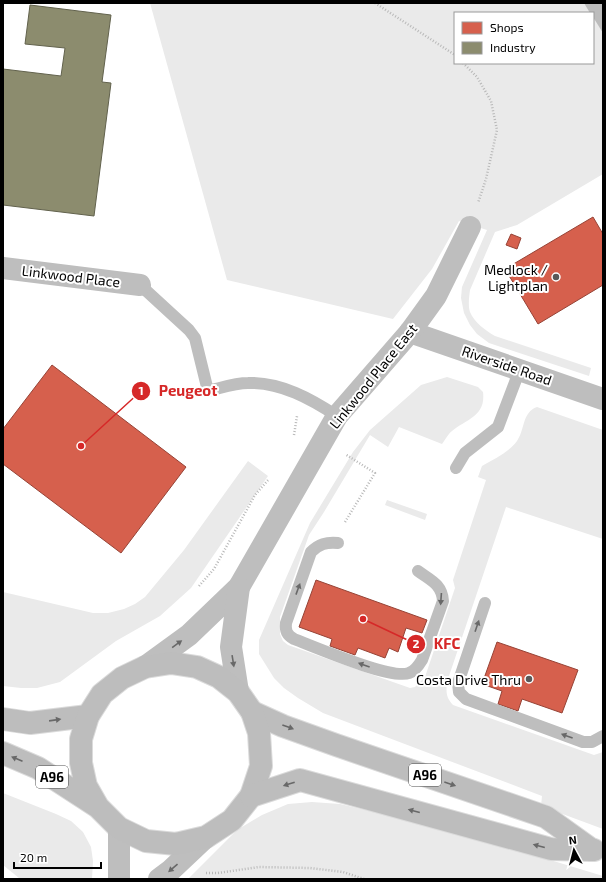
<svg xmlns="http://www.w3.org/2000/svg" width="606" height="882" viewBox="0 0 606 882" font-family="'Exo 2',sans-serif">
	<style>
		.green { fill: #eaeaea; fill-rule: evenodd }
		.water { fill: #bcbcbc }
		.shops { fill: #d6604d; stroke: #964336 }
		.industry { fill: #8c8c6e; stroke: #62624d }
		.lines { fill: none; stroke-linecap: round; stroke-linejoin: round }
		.trunk-casing { stroke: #dbdbdb; stroke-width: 24 }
		.path { stroke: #b8b8b8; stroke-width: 2.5; stroke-dasharray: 1 2; stroke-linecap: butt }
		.service { stroke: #bebebe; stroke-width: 12 }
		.minor { stroke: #bebebe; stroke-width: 22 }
		.tertiary { stroke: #bebebe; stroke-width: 22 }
		.trunk { stroke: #bdbdbd; stroke-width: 22 }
		.oneway { fill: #686868 }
		.poi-dot { fill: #595959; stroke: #fff; stroke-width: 1.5 }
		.labels { text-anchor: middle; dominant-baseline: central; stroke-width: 4; stroke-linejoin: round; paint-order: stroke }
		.shield { fill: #fff; stroke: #4c4c4c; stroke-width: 1 }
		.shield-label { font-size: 13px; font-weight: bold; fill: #000 }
		.poi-label { font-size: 14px; fill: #000; stroke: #fff; text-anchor: end }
		.street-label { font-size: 14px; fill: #000; stroke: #fff }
		.leader { fill: none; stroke: #d62828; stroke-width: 1.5 }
		.callout-dot { fill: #d62828; stroke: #fff; stroke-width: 1.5 }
		.mark-label { font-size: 12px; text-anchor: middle; font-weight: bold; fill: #fff }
		.callout-label { font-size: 15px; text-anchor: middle; font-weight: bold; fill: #d62828; stroke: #fff; stroke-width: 4; stroke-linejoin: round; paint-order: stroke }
	</style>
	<rect width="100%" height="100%" fill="#fff"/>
	<g class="green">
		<path d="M150,3h453v171l-86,51 -22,7 -25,58c-1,7 -2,16 0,22 4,10 16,19 25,24l96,32 -2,8 -100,-33 -12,-9 -7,-9 -6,-12 -3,-15 1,-11 25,-57 -28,-9 -27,48 -39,50 -166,-39zM455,13h138v50h-138z"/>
		<path d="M447,377l31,10 5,5c3,24 -16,27 -31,39 -4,3 -7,9 -10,13l-43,-17 -11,20 -18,-12 -46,77 -15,23 -29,82v17l3,7 5,4 122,43 5,-1 10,-10 30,-89 -2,-8 33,-100 -8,-3 4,-11c12,-7 27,-14 35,-25 8,-11 5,-29 20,-34l66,23v109l-97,-32 -59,175c-1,11 -1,15 6,23l141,50 9,-3v77l-62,-23 1,-10 -219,-83 -25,-15 -14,-10 -10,-10 -15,-24v-14l51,-117 43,-71 17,-22 51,-45z"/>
		<path d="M248,461l20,15 -77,112 -31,28 -44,25 -56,41 -23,6h-16l-18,-2v-94l90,21h15l16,-4 11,-5 10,-7 39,-47z"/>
		<path d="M387,500l40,14 -2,6 -40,-15z"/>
		<path d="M3,793l53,21 15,7 12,11 8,15 2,14 -1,18h-73v-1l-16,-13z"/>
		<path d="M312,802l28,2 117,28 146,44v3h-415l49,-49 25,-15 26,-11z"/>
	</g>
	<path class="water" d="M584,3h19v30l-10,-16v-4h-3z"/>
	<g class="shops">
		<path d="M593,217l10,17v51l-65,39 -33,-55z"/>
		<path d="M511,234l10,4 -4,11 -11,-4z"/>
		<path d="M52,365l134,102 -65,86 -118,-89v-35z"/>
		<path d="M316,580l111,40 -5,13 -16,-5 -8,24 -9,-4 -4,10 -27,-10 -3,7 -25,-9 2,-7 -33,-12z"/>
		<path d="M497,642l81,28 -16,43 -40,-14 -4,12 -20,-7 4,-13 -20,-7z"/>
	</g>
	<path class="industry" d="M30,5l81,10 -9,67 9,1 -17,133 -91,-11v-136l58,7 4,-28 -40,-4z"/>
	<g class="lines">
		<defs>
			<g id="trunk">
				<path d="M252,712l31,14 53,19 210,72 46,33"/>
				<path d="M3,719l27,4 58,-7"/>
				<path d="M3,753l35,15 60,39 21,21 27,13 30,3 30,-7 26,-17 19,-24 10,-30 -2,-33 -7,-21 -14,-20 -19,-15 -22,-10 -26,-4 -26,4 -23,11 -20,16 -14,22 -7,23v24l5,23 12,21"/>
				<path d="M251,796l49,-16 251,69 43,1"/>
			</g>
		</defs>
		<use href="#trunk" class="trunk-casing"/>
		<g class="path">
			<path d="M375,3l80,52"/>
			<path d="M463,63l14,14 14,24 6,29 -11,49 -8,24"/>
			<path d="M294,435l3,-19"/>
			<path d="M345,522l30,-49 -30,-19"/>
			<path d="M199,586l15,-17 41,-74 14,-16"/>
			<path d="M206,873h12l41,-6 51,1 33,4 21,7"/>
		</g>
		<g class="service">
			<path d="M140,285l49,45 6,8 13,53c13,-3 27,-8 40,-8 33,-1 63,16 89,33"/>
			<path d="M456,468l9,-15 33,-26 22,-58"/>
			<path d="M338,543c-12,-1 -19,1 -27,9l-25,71c-1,8 1,12 8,16 21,8 97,41 115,34 6,-2 10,-8 13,-13l21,-59c-1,-17 -13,-21 -25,-30"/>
			<path d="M485,603l-27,80 1,9 7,7 117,43h9l11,-6"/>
		</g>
		<g class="minor">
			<path d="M3,268l137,17"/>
			<path d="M410,332l193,67"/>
			<path d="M145,667l44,-32 50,-48 98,-171 73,-84 26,-36 34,-69"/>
			<path d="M238,692l-7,-45 8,-60"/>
		</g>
		<g class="tertiary">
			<path d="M119,828v51"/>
			<path d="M159,879l12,-9 35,-33"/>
		</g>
		<use href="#trunk" class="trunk"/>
	</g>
	<defs><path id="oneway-solid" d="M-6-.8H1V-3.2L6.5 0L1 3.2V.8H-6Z"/></defs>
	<g class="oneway">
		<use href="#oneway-solid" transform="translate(298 589) rotate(-70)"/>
		<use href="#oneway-solid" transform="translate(441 599) rotate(94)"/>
		<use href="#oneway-solid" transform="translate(477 626) rotate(-71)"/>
		<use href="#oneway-solid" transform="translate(177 644) rotate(-36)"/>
		<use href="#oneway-solid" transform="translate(233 661) rotate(81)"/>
		<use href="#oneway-solid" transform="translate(364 665) rotate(-160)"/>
		<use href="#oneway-solid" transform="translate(55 720) rotate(-8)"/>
		<use href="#oneway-solid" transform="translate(288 727) rotate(20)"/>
		<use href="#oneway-solid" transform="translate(567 736) rotate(-160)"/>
		<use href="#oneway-solid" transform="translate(17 759) rotate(-157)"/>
		<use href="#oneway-solid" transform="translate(289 784) rotate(162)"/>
		<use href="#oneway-solid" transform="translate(450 784) rotate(19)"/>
		<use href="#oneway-solid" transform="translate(414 811) rotate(-165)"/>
		<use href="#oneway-solid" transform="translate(539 846) rotate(-165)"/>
		<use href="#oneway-solid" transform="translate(173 868) rotate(139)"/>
	</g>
	<g class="poi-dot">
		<circle cx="556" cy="277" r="4"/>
		<circle cx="529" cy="679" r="4"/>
	</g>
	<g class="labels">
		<g class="shield">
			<rect x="409" y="764" width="32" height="22" rx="3"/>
			<rect x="36" y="766" width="32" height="22" rx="3"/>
		</g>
		<g class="shield-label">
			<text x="425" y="775">A96</text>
			<text x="52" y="777">A96</text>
		</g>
		<g class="poi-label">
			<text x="548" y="269">Medlock /<tspan x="548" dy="16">Lightplan</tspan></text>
			<text x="521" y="679">Costa Drive Thru</text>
		</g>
		<g class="street-label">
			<text transform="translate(71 276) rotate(7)">Linkwood Place</text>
			<text transform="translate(507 365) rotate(19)">Riverside Road</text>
			<text transform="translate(373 376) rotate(-51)">Linkwood Place East</text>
		</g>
	</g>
	<path class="leader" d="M81 446L141 391M363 619L416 644"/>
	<g class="callout-dot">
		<circle cx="81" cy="446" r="4"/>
		<circle cx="363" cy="619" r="4"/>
		<circle cx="141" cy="391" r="10"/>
		<circle cx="416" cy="644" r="10"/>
	</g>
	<g class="mark-label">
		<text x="141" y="395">1</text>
		<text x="416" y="648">2</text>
	</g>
	<g class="callout-label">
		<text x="188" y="396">Peugeot</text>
		<text x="447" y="649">KFC</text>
	</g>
	<rect width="606" height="882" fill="none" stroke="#000000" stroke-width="8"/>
	<rect x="454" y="12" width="140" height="52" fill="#ffffff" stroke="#999999"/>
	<rect x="462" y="22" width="20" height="12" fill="#d6604d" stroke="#999999"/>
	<text x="490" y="32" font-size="12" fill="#000000">Shops</text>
	<rect x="462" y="42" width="20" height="12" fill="#8c8c6e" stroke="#999999"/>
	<text x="490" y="52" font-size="12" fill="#000000">Industry</text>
	<g transform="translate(574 850) rotate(353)" stroke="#ffffff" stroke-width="3" paint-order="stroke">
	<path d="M0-3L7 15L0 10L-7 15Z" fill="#000000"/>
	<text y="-6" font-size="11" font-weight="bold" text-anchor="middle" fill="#000000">N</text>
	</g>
	<path d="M14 862v6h87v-6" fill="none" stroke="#000000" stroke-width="2"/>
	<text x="20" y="862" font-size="12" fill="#000000" stroke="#ffffff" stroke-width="3" paint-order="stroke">20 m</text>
</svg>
